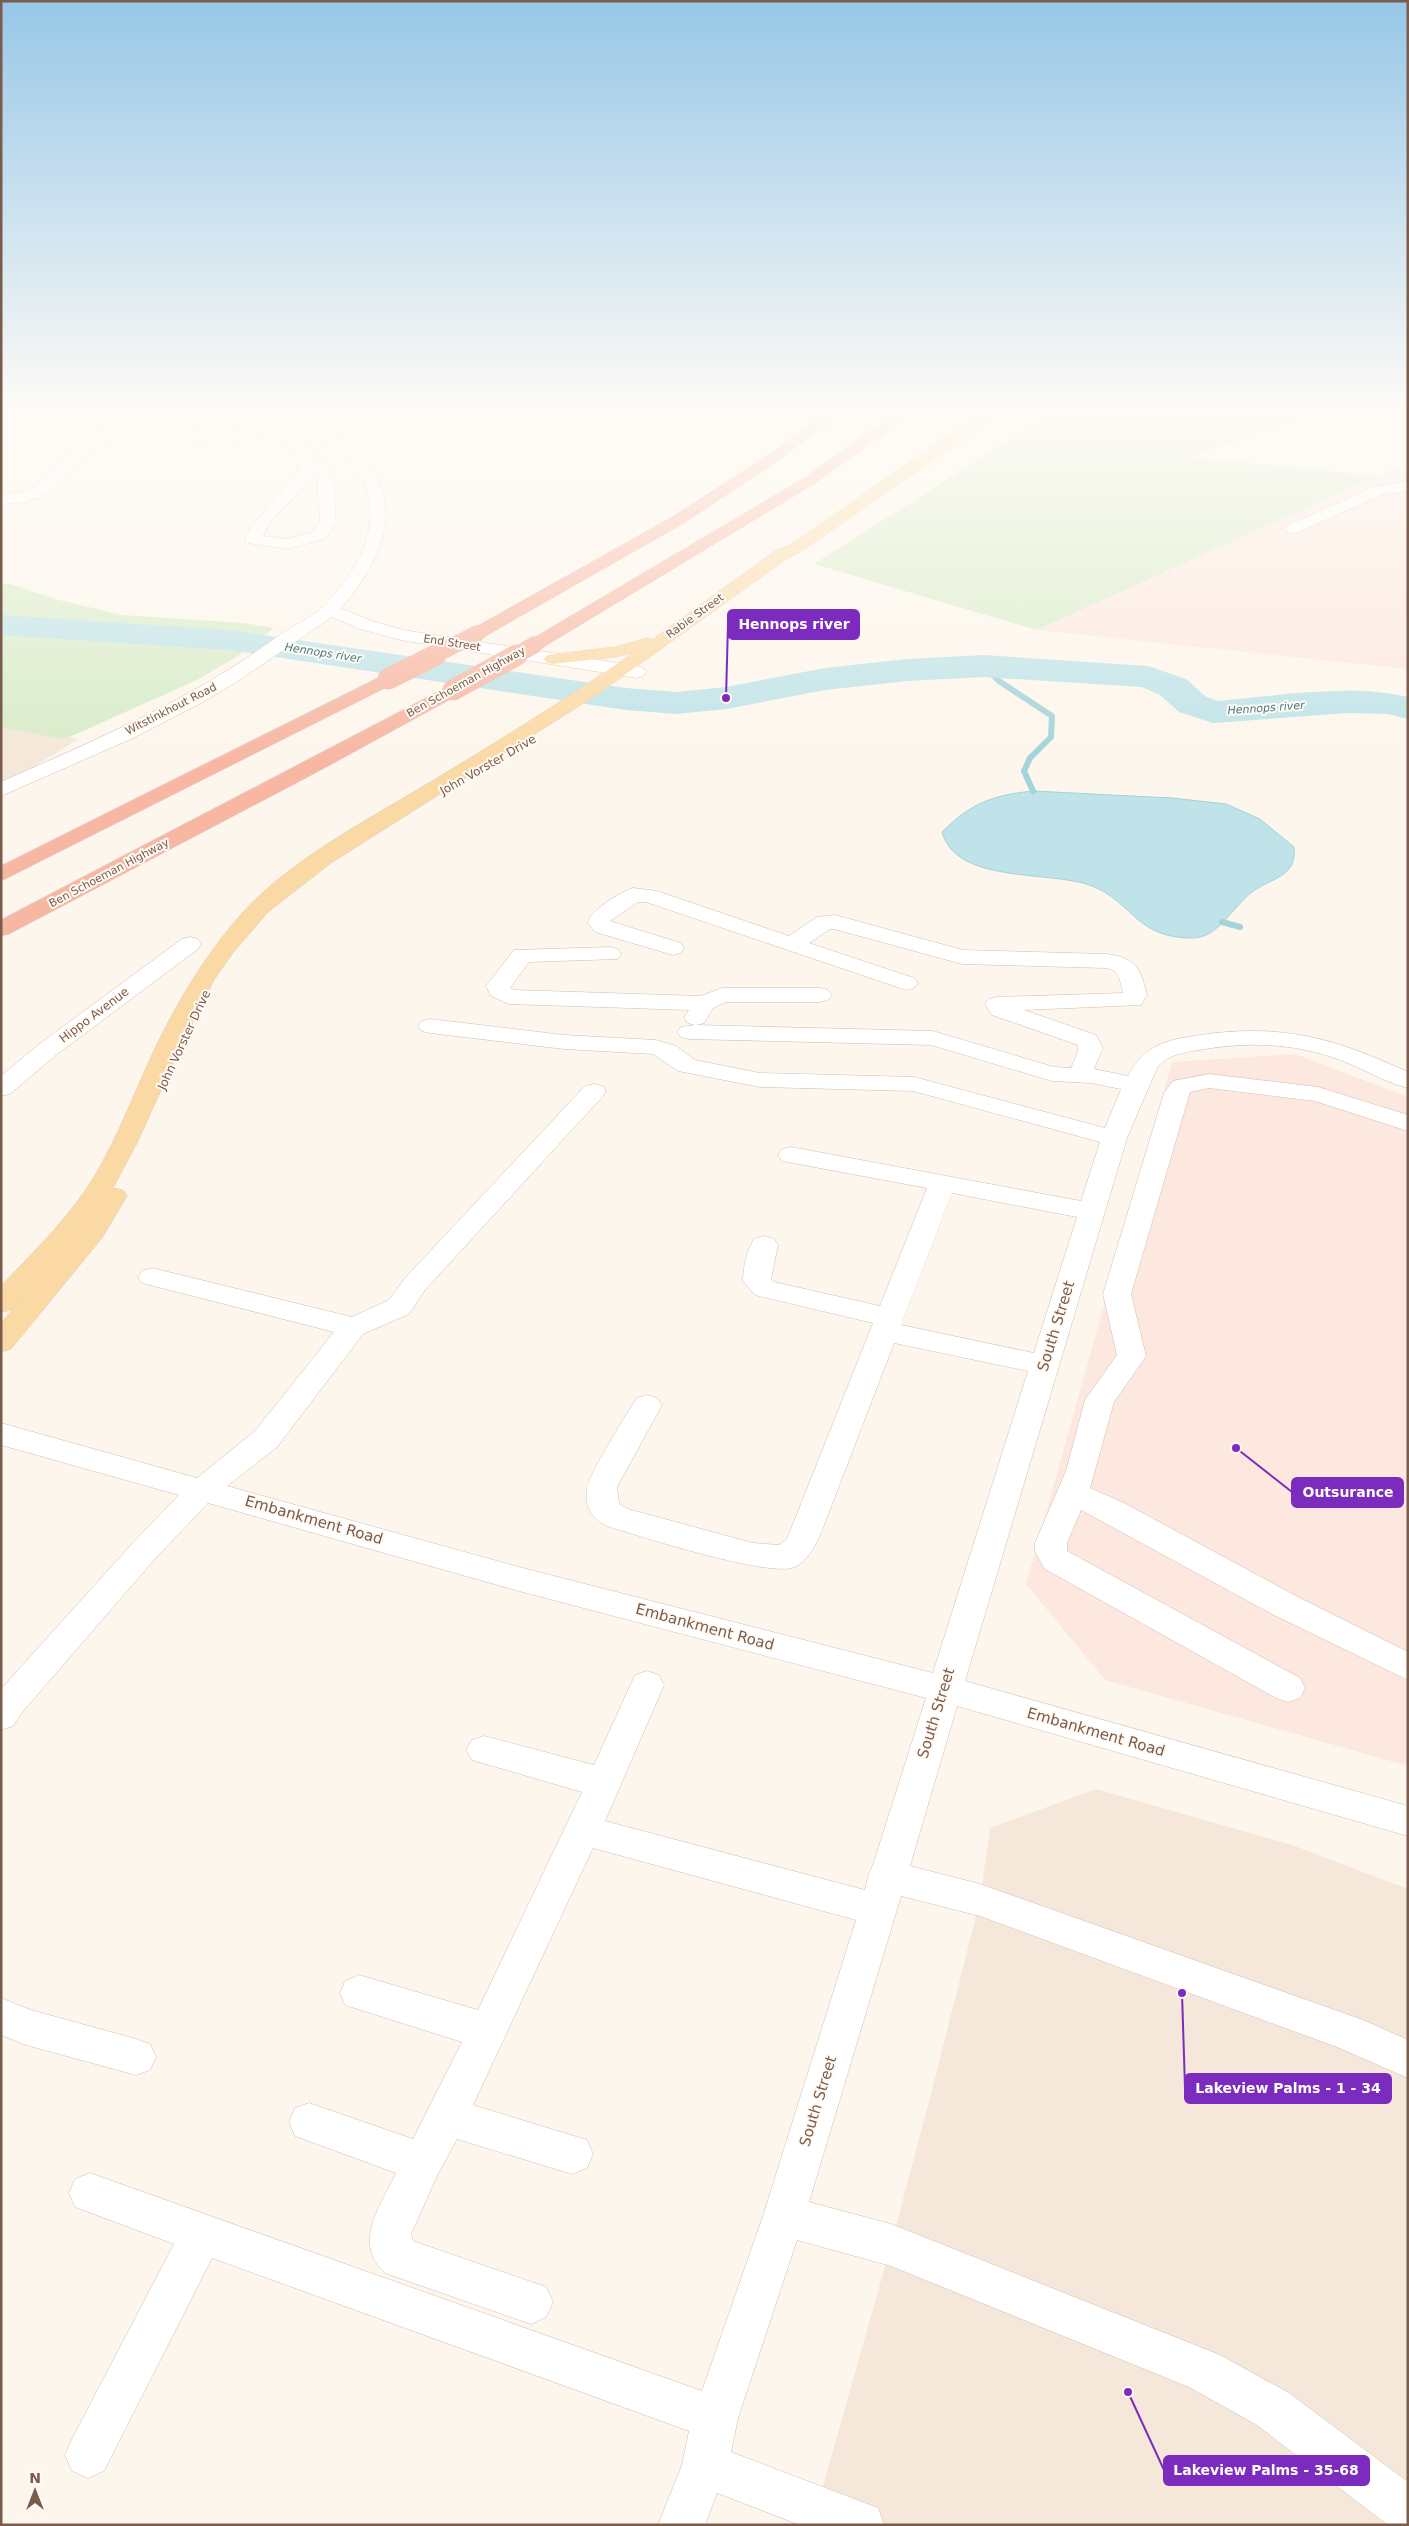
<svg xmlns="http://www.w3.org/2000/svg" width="1409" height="2526" viewBox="0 0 1409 2526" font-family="'DejaVu Sans',sans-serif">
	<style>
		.residential { fill: #f5e8da }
		.commercial { fill: #fde8e0 }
		.green { fill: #d8ecc9 }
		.water { fill: #bfe3e8; stroke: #a5d3da }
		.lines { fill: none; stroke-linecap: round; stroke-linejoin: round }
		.stream { stroke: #a5d3da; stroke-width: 6 }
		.river { fill: #bfe3e8; fill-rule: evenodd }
		.minor-casing { stroke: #d1beb0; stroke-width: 1 }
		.major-casing { stroke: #dad1cd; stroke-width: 1 }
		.highway-casing { stroke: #dad1cd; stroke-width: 1 }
		.minor { fill: #fff; fill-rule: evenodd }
		.major { fill: #fbd9a5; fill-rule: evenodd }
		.highway { fill: #f7b7a3; fill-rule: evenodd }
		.highway-bridge-far1-casing { stroke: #dad1cd; stroke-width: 17; stroke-linecap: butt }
		.highway-bridge-casing { stroke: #dad1cd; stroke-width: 21; stroke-linecap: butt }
		.highway-bridge-far1 { stroke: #f7b7a3; stroke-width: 16 }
		.highway-bridge { stroke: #f7b7a3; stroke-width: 21 }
		.labels { text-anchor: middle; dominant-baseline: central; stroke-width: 4; stroke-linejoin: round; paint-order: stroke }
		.far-street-label { font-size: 11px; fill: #7a5c4d; stroke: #fffaf3 }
		.far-water-label { font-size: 11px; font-style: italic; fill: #437c86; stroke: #fffaf3 }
		.street-label { font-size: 12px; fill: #7a5c4d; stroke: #fffaf3 }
		.near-street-label { font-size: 15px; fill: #7a5c4d; stroke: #fffaf3 }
		.leader { fill: none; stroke: #7b2cbf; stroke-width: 2 }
		.callout-dot { fill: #7b2cbf; stroke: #fffaf3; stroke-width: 2 }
		.callout { fill: #7b2cbf; stroke: #7b2cbf; stroke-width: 2 }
		.callout-label { font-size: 14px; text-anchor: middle; font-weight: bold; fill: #fff }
	</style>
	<rect width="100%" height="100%" fill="#fdf6ec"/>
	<g class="residential">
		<path d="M1,724l78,15 -78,48z"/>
		<path d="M1096,1789l196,56 116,44v636h-596l79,-280 42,-159 47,-186 10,-72z"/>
	</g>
	<g class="commercial">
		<path d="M1408,463v206l-371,-39 340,-154z"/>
		<path d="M1295,1054l113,43v669l-303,-86 -79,-96 146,-522z"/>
	</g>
	<g class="green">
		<path d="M1078,407h252l-141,50 188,19 -340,154 -223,-66 230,-146z"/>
		<path d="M1,584h9l45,15 67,16 121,8 31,5 -33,26 -44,26 -132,59 -64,-11z"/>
	</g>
	<path class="water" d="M1033,791l139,7 54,6 34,15 34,28c3,27 -17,30 -36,41 -23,13 -37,49 -64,50 -58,1 -61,-36 -102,-52 -39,-16 -136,-1 -150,-54 29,-29 51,-37 91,-41z"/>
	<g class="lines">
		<g class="stream">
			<path d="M984,666l15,15 53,35 -1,21 -21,21 -6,13 9,20"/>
			<path d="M1222,922l18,5"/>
		</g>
		<path class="river" d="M1,615l228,15 397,58 50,4 50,-5 99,-19 82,-9 77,-4 164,11 38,13 19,17 12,5c59,-5 134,-18 191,-4v22l-20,-5 -40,-1 -135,10 -34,-11 -19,-17 -18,-8 -158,-10 -77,4 -82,9 -99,19 -50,5 -50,-4 -397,-60 -228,-15z"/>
		<defs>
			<g id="minor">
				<path d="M99,407h22l21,6 13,-6h18l-2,3 -15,7 59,20h13l15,-9 -38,-21h18l31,15 40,13 17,15 4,10 12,8 6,8 3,46 -10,16 -37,11 -42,-6 -2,-3c17,-45 108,-81 11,-108l-20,12 -22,2 -70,-23 -41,19 -62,55 -16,5 -24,2v-10l28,-3 64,-55 17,-8 -109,3v-8l129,-5 -29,-8zM313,472l4,4 3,46 -6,10 -26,7 -25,-3c9,-26 40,-38 50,-64z"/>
				<path d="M259,407c23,-2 44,10 64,21 86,47 75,114 18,180l31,13 31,9 234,36 6,2 3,4 -3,4 -6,2 -236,-38 -41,-11 -28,-12 -94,64 -35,21 -72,37 -130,57v-14c96,-43 192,-83 277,-146 16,-11 34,-18 47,-31 32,-33 60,-81 37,-126 -14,-29 -48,-45 -77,-58 -8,-4 -21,-7 -26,-14z"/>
				<path d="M1408,481v10l-25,3 -85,38 -6,2 -8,-5 2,-3 88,-39z"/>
				<path d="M633,888l24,3 132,45 28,-19 18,-2 128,35 143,4c30,4 34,13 41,41l-6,10 -117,5 72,25 7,13 -9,21 34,7c17,-32 39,-36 72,-41 82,-12 134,3 208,37v16c-21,-5 -41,-17 -60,-25 -47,-19 -93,-22 -143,-14 -17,3 -37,4 -48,19l-30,70 -162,543 443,125v30l-451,-130 -47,160 70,18 383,136 45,20v38l-71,-31 -357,-131 -79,-20 -92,306 82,22 329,131 69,38 119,89v43h-20l-131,-100 -68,-38 -298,-121 -94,-26 -59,178 -7,34 147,56 6,17h-84l-83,-32 -12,32h-47l24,-60 7,-34 -477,-173 -108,213 -16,7 -16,-7 -7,-16 7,-16 102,-195 -99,-37 -6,-14 6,-14 15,-6 612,218 61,-175 93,-296 -263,-72 -120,257 114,35 6,14 -6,14 -15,6 -115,-35 -20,37 -26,58 2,7 133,46 7,15 -7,15 -15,7 -146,-51c-33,-30 -4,-68 11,-100l-101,-37 -6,-14 6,-14 14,-5 104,36 49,-97 -117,-37 -5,-12 5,-12 14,-6 119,35 104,-218 -110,-32 -6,-10 6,-10 12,-4 110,29 41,-90 12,-4 12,4 5,10 -59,136 260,69 3,-14 5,-11 53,-167 -411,-108 -307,-87 -55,58 -129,149 -11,16 -12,4v-41l130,-144 48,-50 -178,-50v-22l196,55 58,-47 79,-99 -192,-49 -4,-6 4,-6 10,-3 200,49 37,-17 16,-22 180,-192 9,-2 9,2 3,5 -3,5 -178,194 -16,24 -46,20 -86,113 -50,39 288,80 418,107 95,-302 -134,-28 -75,195c-6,11 -12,23 -24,29 -25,11 -156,-31 -188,-41 -15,-8 -23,-19 -20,-37 1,-13 40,-76 50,-91l10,-3 10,3 5,7 -45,82 2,17 9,5 125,34 26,2 8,-6 86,-216 -118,-28 -12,-14c0,-14 4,-30 11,-42l10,-3 10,3 4,6 -7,34 3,3 106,24 47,-118 -145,-27 -4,-6 4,-6 9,-2 290,54 19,-59 -187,-51 -153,-4 -82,-16 -25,-17 -89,-5 -134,-16 -8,-2 -4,-5 4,-5 8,-2 134,16 92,5 20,6 19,14 65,13 154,4 191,51 16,-39 -30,-6 -39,-2 -121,-36 -242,-6 -8,-2 -4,-5 4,-5 14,-2 -7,-2 -4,-5 5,-8 -180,-6 -18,-8 -5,-10 28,-36 96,-3 8,2 3,5 -3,5 -89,3 -19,26 4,2 187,6 21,-8h98l8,2 4,5 -4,5 -8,2h-94l-13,6 -9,15 -8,2 237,6 121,36 17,1 7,-16v-7l-86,-30 -7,-11 4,-5 8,-2 126,-4c-3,-12 -3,-23 -17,-25l-144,-4 -128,-35h-4l-21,14 105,35 4,5 -4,5 -8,2 -260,-88h-8l-28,19 71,22 3,5 -3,5 -8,2 -78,-23 -7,-9c0,-11 34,-32 45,-35zM952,1193l125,24 -43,136 -133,-28z"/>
				<path d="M190,937l8,2 3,5 -3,5 -142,106 -46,39 -9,2v-20l37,-31 144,-106z"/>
				<path d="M1209,1074l109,13 90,28v16l-93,-30 -106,-13 -19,4 -59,202 15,62 -32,46 -24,86 34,15 172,93 112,56v28l-136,-66 -191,-104 -14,33v8l233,127 5,10 -5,10 -12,4 -12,-4 -231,-129 -10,-17v-9l31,-72 19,-71 32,-45 -14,-61 61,-201 9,-12z"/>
				<path d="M1,1998l30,12 105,29 14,5 6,13 -6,13 -14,5 -110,-30 -25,-10z"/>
			</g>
			<path id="major" d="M994,407h17l-209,144 -14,7 -190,136 -267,169 -63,49 -36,42 -18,26 -32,64 -45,99 -24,45 10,2 4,6 -25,42 -91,111 -10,3v-29l25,-29 -15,16 -10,2v-26c33,-35 68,-68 93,-109 25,-42 42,-89 63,-133 22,-45 47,-86 79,-124 48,-57 128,-98 191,-136 70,-42 139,-85 206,-131l-17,4 -63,7 -6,-1 -3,-4 3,-4 68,-8 32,-9 6,1 123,-89 14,-5 176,-122z"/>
			<g id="highway">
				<path d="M835,407h16l-85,62 -82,54 -200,114h-12l-3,-4 3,-4 200,-112 84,-54z"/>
				<path d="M905,407h16l-107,77 -272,164h-12l-3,-4 3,-4 274,-162z"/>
				<path d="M388,673l7,2 2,4 -2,4 -394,198v-15z"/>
				<path d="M453,684l7,2 2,4 -2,4 -143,78 -308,162 -8,2v-16z"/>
			</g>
		</defs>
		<use href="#minor" class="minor-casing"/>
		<use href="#major" class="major-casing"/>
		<use href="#highway" class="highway-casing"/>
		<use href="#minor" class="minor"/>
		<use href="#major" class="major"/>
		<use href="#highway" class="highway"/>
		<defs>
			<g id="highway-bridge-far1">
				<path d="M433,656l45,-23"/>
				<path d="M515,656l21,-12"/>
			</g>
			<g id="highway-bridge">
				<path d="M388,679l48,-24"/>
				<path d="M453,690l64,-35"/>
			</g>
		</defs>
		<use href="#highway-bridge-far1" class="highway-bridge-far1-casing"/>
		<use href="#highway-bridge" class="highway-bridge-casing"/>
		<use href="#highway-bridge-far1" class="highway-bridge-far1"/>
		<use href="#highway-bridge" class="highway-bridge"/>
	</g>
	<linearGradient id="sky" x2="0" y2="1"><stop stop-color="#97c7e8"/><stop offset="0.54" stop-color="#fefbf6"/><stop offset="1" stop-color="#fefbf6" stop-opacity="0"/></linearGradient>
	<rect width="1409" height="760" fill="url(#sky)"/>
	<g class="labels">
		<g class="far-street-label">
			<text transform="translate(695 616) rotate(-36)">Rabie Street</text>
			<text transform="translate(452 643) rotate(9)">End Street</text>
			<text transform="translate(466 682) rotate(-29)">Ben Schoeman Highway</text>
			<text transform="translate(171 709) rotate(-27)">Witstinkhout Road</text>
			<text transform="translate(109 873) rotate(-28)">Ben Schoeman Highway</text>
		</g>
		<g class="far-water-label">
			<text transform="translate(323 653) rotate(9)">Hennops river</text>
			<text transform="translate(1266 708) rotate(-4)">Hennops river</text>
		</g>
		<g class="street-label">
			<text transform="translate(488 765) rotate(-30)">John Vorster Drive</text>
			<text transform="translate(94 1015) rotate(-37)">Hippo Avenue</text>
			<text transform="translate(184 1040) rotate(-65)">John Vorster Drive</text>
		</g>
		<g class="near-street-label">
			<text transform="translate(1056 1326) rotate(-73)">South Street</text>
			<text transform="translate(314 1520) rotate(16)">Embankment Road</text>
			<text transform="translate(705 1627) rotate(15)">Embankment Road</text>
			<text transform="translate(936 1713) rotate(-73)">South Street</text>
			<text transform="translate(1096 1732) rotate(16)">Embankment Road</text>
			<text transform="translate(818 2101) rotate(-73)">South Street</text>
		</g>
	</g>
	<path class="leader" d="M726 698L728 624M1236 1448L1292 1492M1182 1993L1185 2088M1128 2392L1164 2470"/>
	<g class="callout-dot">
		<circle cx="726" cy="698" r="5"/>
		<circle cx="1236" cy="1448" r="5"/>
		<circle cx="1182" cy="1993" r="5"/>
		<circle cx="1128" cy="2392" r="5"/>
	</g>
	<g class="callout">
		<rect x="728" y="610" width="131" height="29" rx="5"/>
		<rect x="1292" y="1478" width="111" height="29" rx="5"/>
		<rect x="1185" y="2074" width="206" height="29" rx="5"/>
		<rect x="1164" y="2456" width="205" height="29" rx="5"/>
	</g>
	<g class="callout-label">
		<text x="794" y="629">Hennops river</text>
		<text x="1348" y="1497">Outsurance</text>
		<text x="1288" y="2093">Lakeview Palms - 1 - 34</text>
		<text x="1266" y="2475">Lakeview Palms - 35-68</text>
	</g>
	<rect width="1409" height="2526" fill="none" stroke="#7a5c4d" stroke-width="5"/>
	<g transform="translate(35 2491)" stroke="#fffaf3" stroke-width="4" paint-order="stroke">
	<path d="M0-4L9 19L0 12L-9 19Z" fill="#7a5c4d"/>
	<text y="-8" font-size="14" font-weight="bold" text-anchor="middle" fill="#7a5c4d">N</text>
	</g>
</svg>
